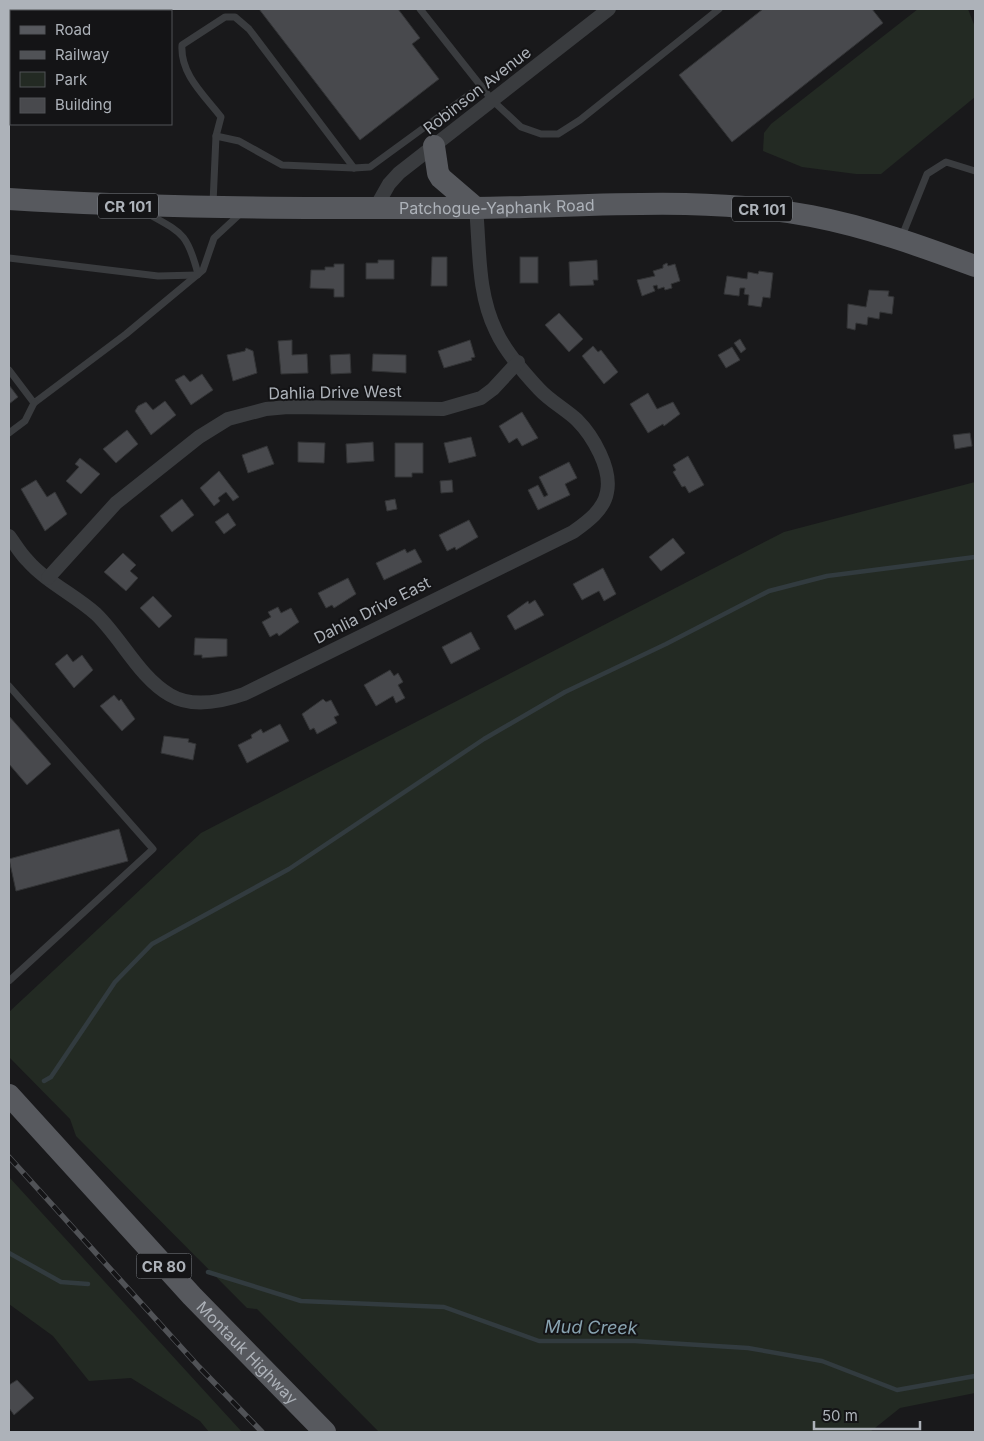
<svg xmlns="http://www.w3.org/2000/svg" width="984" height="1441" viewBox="0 0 984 1441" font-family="Inter,sans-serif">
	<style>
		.green { fill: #232a23 }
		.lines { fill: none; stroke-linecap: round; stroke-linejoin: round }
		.stream { stroke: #323b3f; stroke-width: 4.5 }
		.building { fill: #48494d; stroke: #333436 }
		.service { stroke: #3a3c3f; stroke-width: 7 }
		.minor { stroke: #3a3c3f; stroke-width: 14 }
		.primary { stroke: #57595e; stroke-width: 22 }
		.rail-casing { stroke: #505256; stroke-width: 5.5 }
		.rail { stroke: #141416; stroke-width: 4; stroke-dasharray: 11; stroke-linecap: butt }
		.labels { text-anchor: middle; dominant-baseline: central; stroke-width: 4; stroke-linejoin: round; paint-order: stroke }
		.shield { fill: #141416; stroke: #7f8388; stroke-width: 1 }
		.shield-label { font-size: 15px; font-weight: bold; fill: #adb2b9 }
		.street-label { font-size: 16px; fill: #adb2b9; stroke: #141416 }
		.water-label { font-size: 18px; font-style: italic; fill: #88a3b0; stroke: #141416 }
	</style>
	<rect width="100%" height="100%" fill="#19191b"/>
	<g class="green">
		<path d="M918,9h50l7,18v70l-94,77h-25l-54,-7 -39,-16 1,-18 7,-9z"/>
		<path d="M975,482v911l-75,15 -30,24h-491l-122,-123 -10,-1 -171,-172 -6,-17 -61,-62v-45l192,-179 583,-301z"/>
		<path d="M9,1177l211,231 22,24h-33l-9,-11 -69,-43 -42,3 -36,-45 -44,-32z"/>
	</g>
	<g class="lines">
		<g class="stream">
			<path d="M44,1081l7,-4 64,-95 37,-38 137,-75 195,-130 81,-47 101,-48 103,-53 58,-15 148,-19"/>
			<path d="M9,1253l52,29 27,2"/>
			<path d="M208,1272l93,29 143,6 95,34h96l113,7 74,13 75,29 78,-14"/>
		</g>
	</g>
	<g class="building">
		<path d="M259,9h139l22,29 -8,6 27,35 -79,61z"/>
		<path d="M763,9h109l11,14 -151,119 -53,-67z"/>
		<path d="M432,257h15v29h-16z"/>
		<rect x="520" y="257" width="18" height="26"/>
		<path d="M378,260h16v19h-28v-16h12z"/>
		<path d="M597,260l1,20h-5l1,5 -24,1 -1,-24z"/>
		<path d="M667,263l1,3 7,-2 5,17 -9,3 1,4 -7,2 -1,-3 -6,2 -1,-4 -4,1 2,5 -13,5 -5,-16 18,-4 -2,-5 10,-3v-3z"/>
		<path d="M334,264h10v33h-10v-8l-24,-1 1,-18h14v-3h9z"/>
		<path d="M759,271l14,2 -3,25 -7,-1 -2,10 -13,-2 1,-10 -5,-1 1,-6h-5l-1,8 -15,-2 3,-18 20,3 1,-7 10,2z"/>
		<path d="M869,290l20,1 -1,5 6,1 -2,17 -12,-2 -1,7 -11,-2 -1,8 -11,-2 -1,7 -8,-2 1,-24 18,3z"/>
		<path d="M559,313l24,26 -14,13 -24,-27z"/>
		<path d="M740,339l6,10 -5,4 -7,-10z"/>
		<path d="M292,340v15l15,-1 1,19 -27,1 -3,-33z"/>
		<path d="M470,340l5,17 -4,1 1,2 -28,8 -6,-17z"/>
		<path d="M593,346l5,6 3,-2 17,22 -14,12 -22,-28z"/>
		<path d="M732,347l8,13 -14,8 -8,-13z"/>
		<path d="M246,348l7,3 4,22 -24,8 -6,-26 18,-4z"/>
		<path d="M350,354l1,19 -20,1 -1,-19z"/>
		<path d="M373,354l33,1v18l-34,-2z"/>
		<path d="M202,374l11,16 -22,15 -16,-25 9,-5 6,7z"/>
		<path d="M9,385l9,12 -9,7z"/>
		<path d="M648,393l9,16 16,-7 7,12 -16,12 -1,-2 -15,9 -18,-29z"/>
		<path d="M165,401l11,14 -25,20 -16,-24 3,-5 8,-4 7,8z"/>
		<path d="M522,412l16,26 -16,8 -5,-8 -8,5 -10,-17z"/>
		<path d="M127,430l11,14 -22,19 -13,-14z"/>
		<path d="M970,433l2,13 -17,3 -2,-14z"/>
		<path d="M471,437l5,19 -27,7 -5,-20z"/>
		<path d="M298,442l27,1 -1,20 -26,-1z"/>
		<path d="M373,442l1,19 -27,2 -1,-19z"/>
		<path d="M395,443h28v30h-11v4h-17z"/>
		<path d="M267,446l7,18 -26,9 -6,-18z"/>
		<path d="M688,456l16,29 -15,8 -4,-7 -3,1 -9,-15 3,-2 -3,-5z"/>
		<path d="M80,458l20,16 -19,20 -15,-13 13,-14 -4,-3z"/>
		<path d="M569,462l8,16 -12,6 5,11 -32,15 -10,-20 10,-5 6,12 4,-2 -9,-18z"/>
		<path d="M219,471l20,26 -6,4 -7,-9 -8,6 2,3 -6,5 -14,-18z"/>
		<path d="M36,480l11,17 8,-5 12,22 -22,17 -24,-42z"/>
		<path d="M452,480l1,12 -12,1 -1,-12z"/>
		<path d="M182,499l12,16 -22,17 -12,-16z"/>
		<path d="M395,499l2,10 -10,2 -2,-10z"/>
		<path d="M228,513l8,12 -12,9 -9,-12z"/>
		<path d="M469,520l9,17 -22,13 -1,-3 -8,4 -8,-16z"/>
		<path d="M673,538l12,15 -24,18 -12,-14z"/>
		<path d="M405,549l2,4 8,-4 7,13 -38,18 -8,-17z"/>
		<path d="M123,553l13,12 -6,6 8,7 -12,13 -22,-19z"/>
		<path d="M603,568l13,26 -12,7 -5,-10 -17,9 -9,-16z"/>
		<path d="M348,578l8,16 -22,14 -2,-3 -6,3 -8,-15z"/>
		<path d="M153,596l19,20 -13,12 -19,-20z"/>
		<path d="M535,600l9,15 -29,15 -8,-14 21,-15 1,3z"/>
		<path d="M278,607l3,6 10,-5 8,14 -20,14 -2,-3 -7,4 -8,-15 9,-5 -3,-5z"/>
		<path d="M471,632l9,17 -29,15 -9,-17z"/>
		<path d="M195,638l32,1v17l-25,2v-3h-8z"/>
		<path d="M67,654l6,8 9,-7 11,15 -19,18 -19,-24z"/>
		<path d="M390,670l4,6 4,-3 5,9 -5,3 7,13 -9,5 -3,-7 -17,10 -12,-21z"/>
		<path d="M114,695l5,6 2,-2 14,20 -13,12 -22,-25z"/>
		<path d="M323,699l3,3 5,-2 8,15 -5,2 3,6 -20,11 -3,-6 -4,2 -8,-16z"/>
		<path d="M9,716l42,48 -24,21 -18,-21z"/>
		<path d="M280,724l9,17 -42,22 -9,-18 14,-7 -1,-3 10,-6 2,4z"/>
		<path d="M164,736l25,3 -1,3 8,2 -3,16 -32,-7z"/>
		<path d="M119,829l9,32 -112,30 -7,-32z"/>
		<path d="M17,1380l17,18 -20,17 -5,-7v-23z"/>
	</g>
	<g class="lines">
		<g class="service">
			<path d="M420,9l72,91 29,27 20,7h17l22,-14 139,-111"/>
			<path d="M216,136l5,-19c-17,-22 -41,-43 -39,-72l43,-28h10l14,12 105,139"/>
			<path d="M213,203l3,-67 23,5 43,24 72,3 16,-1 111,-81"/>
			<path d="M145,212c37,21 42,20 53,62"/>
			<path d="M902,236l25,-62 19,-12 29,9"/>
			<path d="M9,258l149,18 39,-1"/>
			<path d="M9,370l25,33 92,-69 77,-64 11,-32 27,-25"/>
			<path d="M9,433l16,-12 9,-18"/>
			<path d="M9,686l144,163 -144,132"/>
		</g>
		<g class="minor">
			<path d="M376,207l13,-23 10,-11 210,-164"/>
			<path d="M9,536c6,8 11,17 18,24 19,22 48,35 69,54 26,25 43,63 74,81 22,13 51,7 74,-1l329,-162c14,-10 31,-22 34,-40 5,-23 -14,-56 -30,-72 -12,-11 -27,-19 -38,-31 -14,-15 -35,-40 -43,-58 -19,-39 -16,-82 -20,-123"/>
			<path d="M48,578l68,-75 83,-66 29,-18 38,-10 22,-2 155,2 38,-11 12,-9 25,-27"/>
		</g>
		<g class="primary">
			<path d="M434,146l4,27 3,5 35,30"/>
			<path id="s1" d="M9,199c155,10 310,9 465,9 112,-1 227,-13 337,8 57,11 110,30 164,50"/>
			<path id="s2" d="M9,1095l183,201 133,136"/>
		</g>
		<defs>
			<path id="rail" d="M9,1157l190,210 63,65"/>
		</defs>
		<use href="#rail" class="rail-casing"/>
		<use href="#rail" class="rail"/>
	</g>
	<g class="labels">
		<g class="shield">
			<rect x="98" y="193.5" width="60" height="25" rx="4"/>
			<rect x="732" y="196.5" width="60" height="25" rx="4"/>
			<rect x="136.5" y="1253.5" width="55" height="25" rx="4"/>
		</g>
		<g class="shield-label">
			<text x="128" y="206">CR 101</text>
			<text x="762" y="209">CR 101</text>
			<text x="164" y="1266">CR 80</text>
		</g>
		<g class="street-label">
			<text transform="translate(477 90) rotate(-38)">Robinson Avenue</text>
			<text stroke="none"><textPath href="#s1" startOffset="488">Patchogue-Yaphank Road</textPath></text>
			<text transform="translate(335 392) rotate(-1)">Dahlia Drive West</text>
			<text transform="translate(372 610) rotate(-27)">Dahlia Drive East</text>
			<text stroke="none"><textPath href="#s2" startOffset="351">Montauk Highway</textPath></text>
		</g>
		<g class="water-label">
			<text transform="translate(591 1327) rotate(1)">Mud Creek</text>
		</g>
	</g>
	<rect width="984" height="1441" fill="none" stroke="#adb2b9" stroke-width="20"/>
	<rect x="10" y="10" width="162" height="115" fill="#141416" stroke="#515357"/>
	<rect x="20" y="26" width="25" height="8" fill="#57595e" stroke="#515357"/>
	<text x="55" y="35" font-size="15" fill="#adb2b9">Road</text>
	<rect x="20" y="51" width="25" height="8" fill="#505256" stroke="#515357"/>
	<text x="55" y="60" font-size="15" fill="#adb2b9">Railway</text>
	<rect x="20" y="72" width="25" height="15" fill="#232a23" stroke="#515357"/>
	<text x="55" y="85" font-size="15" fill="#adb2b9">Park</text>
	<rect x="20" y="98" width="25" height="15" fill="#48494d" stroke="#515357"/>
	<text x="55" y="110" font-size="15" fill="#adb2b9">Building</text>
	<path d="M814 1421v8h106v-8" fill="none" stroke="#adb2b9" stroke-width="2.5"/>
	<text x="822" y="1421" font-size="15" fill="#adb2b9" stroke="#141416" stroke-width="4" paint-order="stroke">50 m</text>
</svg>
